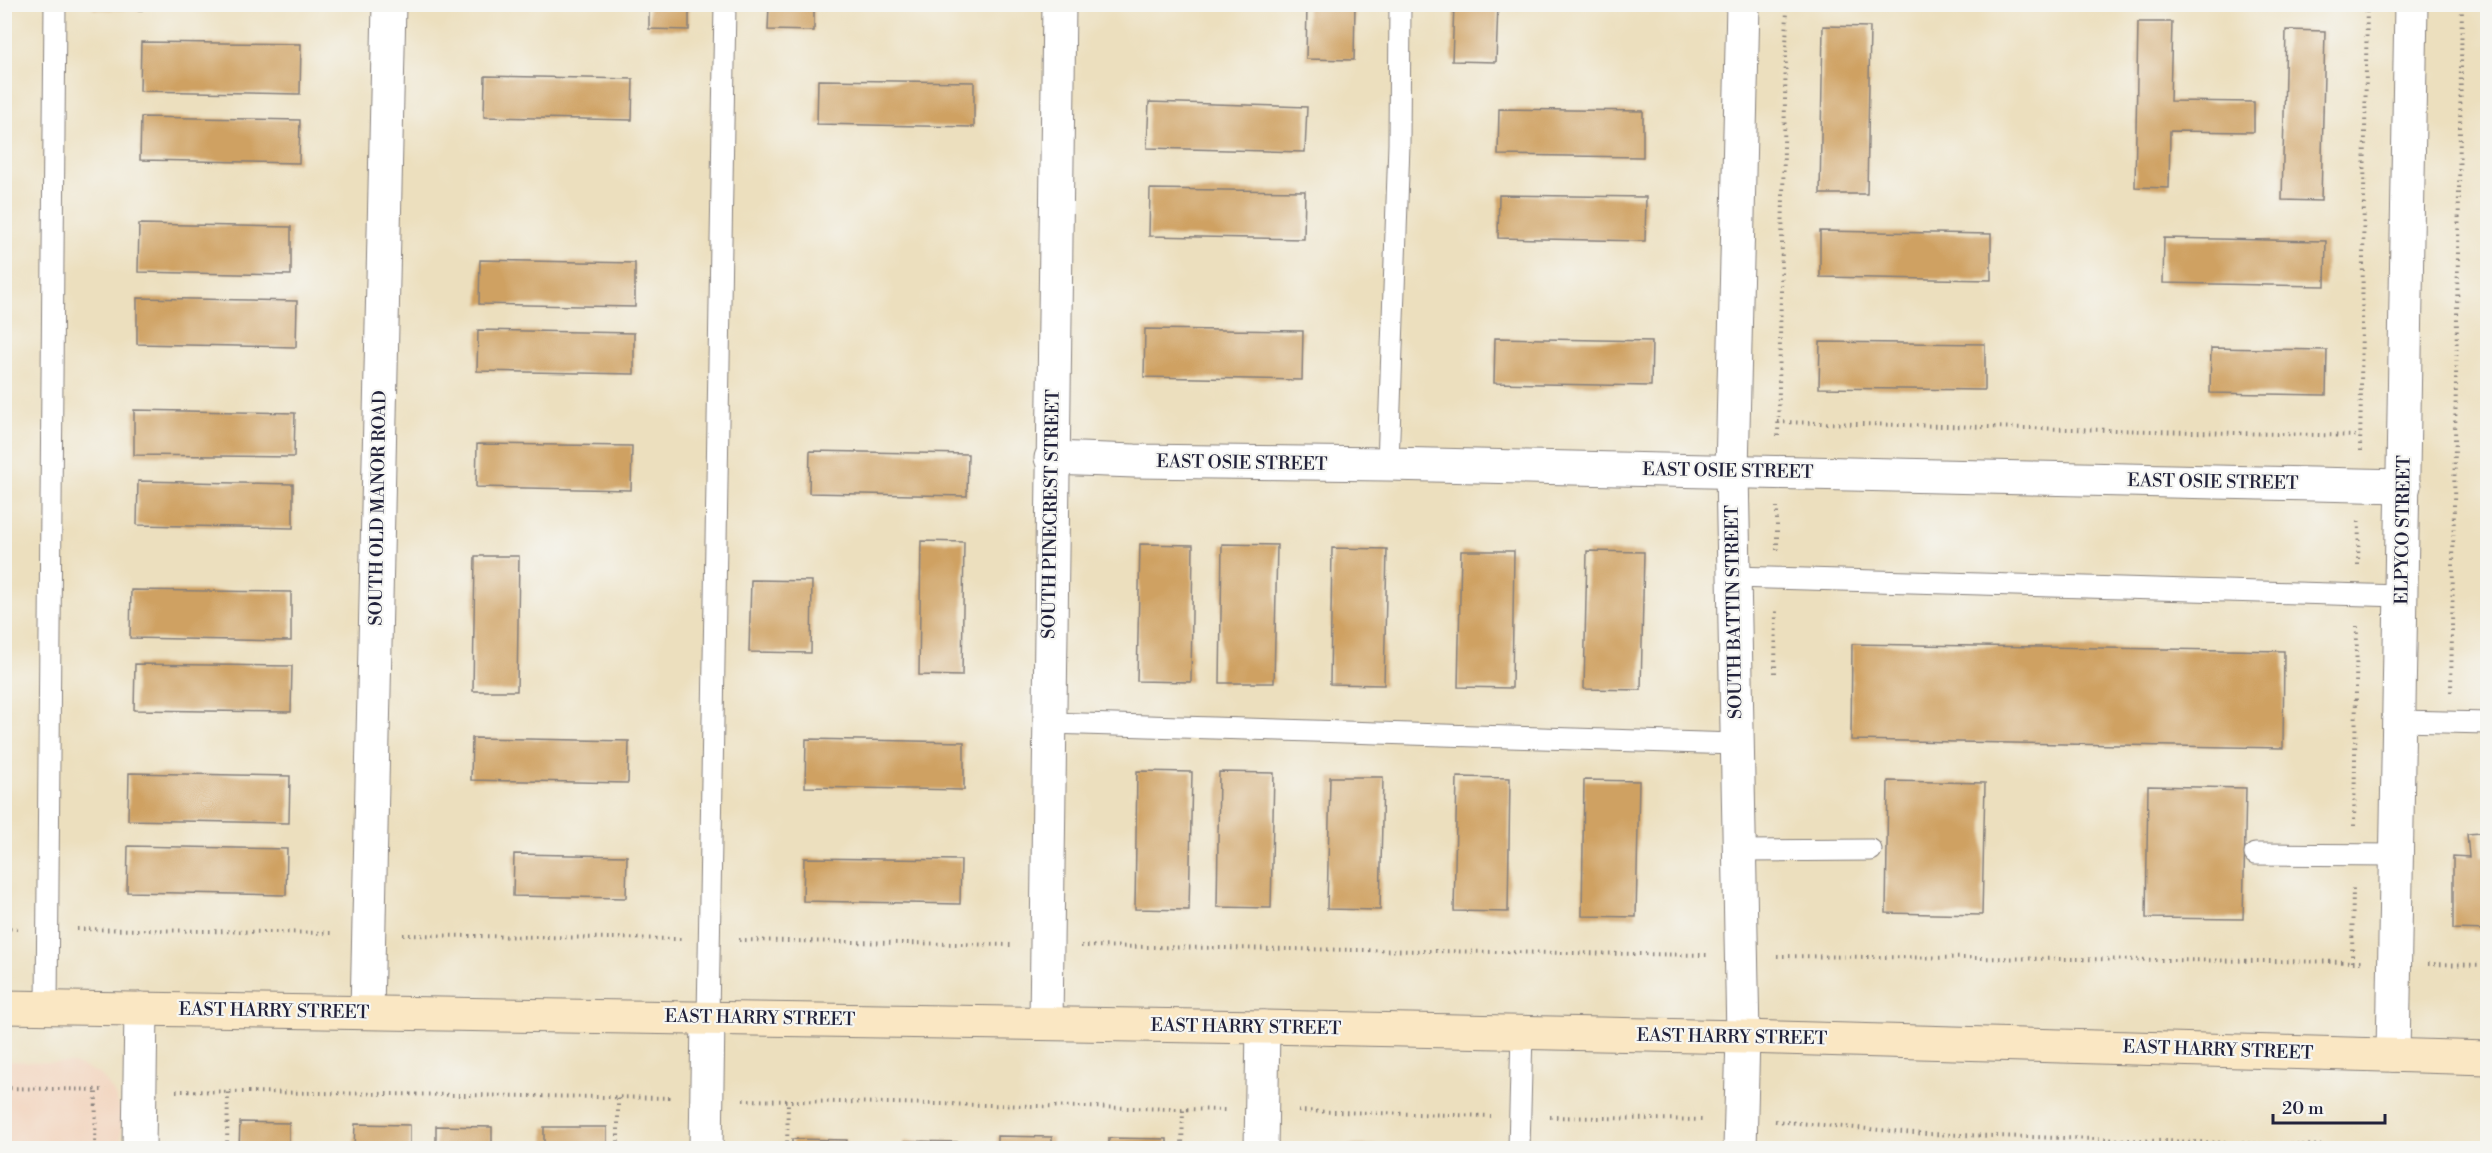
<svg xmlns="http://www.w3.org/2000/svg" width="2492" height="1153" viewBox="0 0 2492 1153" font-family="'Libre Bodoni',serif">
	<style>
		.built { fill: #f2d4be }
		.building { fill: #cfa162 }
		.lines { fill: none; stroke-linecap: round; stroke-linejoin: round }
		.lane-casing { stroke: #87807c; stroke-width: 23 }
		.street-casing { stroke: #87807c; stroke-width: 35 }
		.secondary-casing { stroke: #87807c; stroke-width: 35 }
		.path { stroke: #87807c; stroke-width: 4; stroke-dasharray: 1.5 4.5; stroke-linecap: butt }
		.lane { stroke: #fff; stroke-width: 21 }
		.street { stroke: #fff; stroke-width: 33 }
		.secondary { stroke: #fae7c3; stroke-width: 33 }
		.labels { text-anchor: middle; dominant-baseline: central; stroke-width: 4.5; stroke-linejoin: round; paint-order: stroke }
		.street-label { font-size: 18px; fill: #22223b; stroke: #f6f6f2 }
	</style>
	<rect width="100%" height="100%" fill="#f6f6f2"/>
	<filter id="ink" filterUnits="userSpaceOnUse"><feTurbulence type="fractalNoise" baseFrequency=".0167" numOctaves="2"/><feDisplacementMap in="SourceGraphic" scale="12" xChannelSelector="R" yChannelSelector="G"/><feConvolveMatrix kernelMatrix="1 2 1 2 8 2 1 2 1" color-interpolation-filters="sRGB"/></filter>
	<filter id="wash" filterUnits="userSpaceOnUse"><feTurbulence type="fractalNoise" baseFrequency=".008" numOctaves="4" result="noise"/><feDisplacementMap in="SourceGraphic" scale="24" xChannelSelector="R" yChannelSelector="G"/><feGaussianBlur stdDeviation="1.35" result="paint"/><feColorMatrix in="noise" values="0 0 0 0 0 0 0 0 0 0 0 0 0 0 0 0 0 1.4 0 .05"/><feComposite in="paint" operator="in"/></filter>
	<g filter="url(#wash)">
		<rect width="100%" height="100%" fill="#ecdfbe"/>
		<path class="built" d="M5,1061l68,2 27,11 13,17 9,21 -1,36h-116z"/>
		<g id="blocks">
			<g class="building">
				<path d="M94,4h48v6l-49,-1z"/>
				<path d="M649,4h40v26l-40,-1z"/>
				<path d="M769,4h45v27l-46,-1z"/>
				<path d="M1307,4h48l-1,56 -48,-1z"/>
				<path d="M1454,4h44l-2,58 -44,-1z"/>
				<path d="M2138,22h34l-2,79 84,1v30l-84,-1 -1,57 -34,-1z"/>
				<path d="M1823,26l47,1 -3,167h-47z"/>
				<path d="M2286,30l39,1 -4,170 -39,-1z"/>
				<path d="M141,42l160,2 -1,50 -160,-3z"/>
				<path d="M485,76l148,3 -1,41 -148,-3z"/>
				<path d="M818,80l156,2v45l-157,-3z"/>
				<path d="M1149,102l158,5 -2,45 -158,-4z"/>
				<path d="M1499,109l144,2v46l-145,-2z"/>
				<path d="M141,117l159,3 -1,43 -159,-3z"/>
				<path d="M1150,189l155,2 -1,48 -155,-3z"/>
				<path d="M1499,195l147,2 -1,44 -147,-3z"/>
				<path d="M139,224l152,3v48l-153,-3z"/>
				<path d="M1820,231l171,3v46l-171,-3z"/>
				<path d="M2164,238l162,3 -1,45 -162,-3z"/>
				<path d="M480,260l155,3v44l-156,-3z"/>
				<path d="M137,298l160,3 -1,46 -159,-3z"/>
				<path d="M1145,329l158,2 -1,49 -158,-3z"/>
				<path d="M478,330l156,3v41l-157,-3z"/>
				<path d="M1495,338l157,3 -1,45 -157,-3z"/>
				<path d="M1820,342l165,2v46l-166,-2z"/>
				<path d="M2211,348l116,2 -1,45 -116,-2z"/>
				<path d="M134,410l161,3 -1,44 -160,-2z"/>
				<path d="M477,444l155,2 -1,44 -155,-3z"/>
				<path d="M810,451l158,3 -1,42 -158,-3z"/>
				<path d="M138,481l155,3v44l-156,-3z"/>
				<path d="M921,541l43,1 -2,134 -43,-1z"/>
				<path d="M1140,544l53,1 -2,137 -54,-1z"/>
				<path d="M1222,544l55,1 -3,138h-54z"/>
				<path d="M1332,548l55,1 -3,136 -54,-1z"/>
				<path d="M1461,551h53l-2,137 -54,-1z"/>
				<path d="M1587,551l57,1 -3,138 -57,-1z"/>
				<path d="M475,556h44l-2,135h-44z"/>
				<path d="M751,580l61,1 -1,72 -62,-1z"/>
				<path d="M131,590l160,2v49l-161,-3z"/>
				<path d="M1852,644l432,7 -1,97 -432,-8z"/>
				<path d="M135,664l157,2 -1,46 -157,-2z"/>
				<path d="M472,738l157,3 -1,42 -157,-3z"/>
				<path d="M806,739l158,3v48l-159,-3z"/>
				<path d="M1137,771l55,1 -3,138 -54,-1z"/>
				<path d="M1219,772l55,1 -3,135 -54,-1z"/>
				<path d="M129,773l161,3 -1,47 -161,-3z"/>
				<path d="M1330,777h53l-3,133 -53,-1z"/>
				<path d="M1457,777l53,1 -2,134 -54,-1z"/>
				<path d="M1584,780l55,1 -3,136 -54,-1z"/>
				<path d="M1888,781l97,2 -3,132 -96,-2z"/>
				<path d="M2148,786l98,2 -3,131 -97,-1z"/>
				<path d="M2481,833l1,23h6v74l-35,-1v-73l16,1 -2,-23z"/>
				<path d="M128,846l159,3 -1,46 -159,-3z"/>
				<path d="M514,854l113,2 -1,42 -113,-2z"/>
				<path d="M804,858l157,2 -1,44 -157,-3z"/>
				<path d="M240,1122l49,1v25h-50z"/>
				<path d="M355,1124l55,1v23h-56z"/>
				<path d="M436,1126l56,1v21h-56z"/>
				<rect x="544" y="1127" width="63" height="21"/>
				<path d="M997,1136l55,1v11h-55z"/>
				<path d="M1109,1138l58,1v9h-58z"/>
				<path d="M792,1139l55,1 -1,8h-54z"/>
				<path d="M904,1141l58,1v6h-58z"/>
				<path d="M1349,1145l114,1v2h-114z"/>
			</g>
		</g>
	</g>
	<g filter="url(#ink)">
		<use href="#blocks" fill-opacity="0" stroke="#87807c" stroke-width="1.5"/>
		<g class="lines">
			<defs>
				<g id="lane">
					<path d="M1388,464l11,-320 1,-140"/>
					<path d="M1734,577l668,19"/>
					<path d="M2400,721l88,2"/>
					<path d="M1049,723l687,21"/>
					<path d="M1738,851l133,-1"/>
					<path d="M2255,854l142,1"/>
					<path d="M47,1007l8,-1003"/>
					<path d="M708,1018l17,-1014"/>
					<path d="M1519,1148l3,-116"/>
				</g>
				<g id="street">
					<path d="M1051,458l84,3 253,3 1016,22"/>
					<path d="M367,1012l22,-1008"/>
					<path d="M1046,1023l13,-1019"/>
					<path d="M2393,1055l18,-1051"/>
					<path d="M139,1148l2,-139"/>
					<path d="M706,1148l2,-130"/>
					<path d="M1261,1148l2,-121"/>
					<path d="M1740,1148l3,-111 -11,-566 11,-467"/>
				</g>
				<path id="secondary" d="M4,1007l1259,20 480,10 745,21"/>
			</defs>
			<use href="#lane" class="lane-casing"/>
			<use href="#street" class="street-casing"/>
			<use href="#secondary" class="secondary-casing"/>
			<g class="path">
				<path d="M1778,422l582,14"/>
				<path d="M1778,436l9,-432"/>
				<path d="M2360,451l7,-447"/>
				<path d="M1777,550v-43"/>
				<path d="M2358,565l1,-44"/>
				<path d="M1775,673l1,-64"/>
				<path d="M2451,692l11,-688"/>
				<path d="M2354,826l3,-203"/>
				<path d="M4,928l14,1"/>
				<path d="M77,929l256,4"/>
				<path d="M403,935l278,4"/>
				<path d="M739,940l272,5"/>
				<path d="M1081,946l626,9"/>
				<path d="M1777,956l584,6"/>
				<path d="M2352,962l1,-78"/>
				<path d="M2428,964l60,1"/>
				<path d="M4,1088l102,2"/>
				<path d="M176,1091l497,7"/>
				<path d="M743,1100l485,10"/>
				<path d="M1298,1111l193,5"/>
				<path d="M1550,1117l154,3"/>
				<path d="M1775,1121l152,13 474,14"/>
				<path d="M95,1148l1,-58"/>
				<path d="M227,1148l1,-57"/>
				<path d="M618,1148v-50"/>
				<path d="M787,1148l1,-47"/>
				<path d="M1182,1148l1,-39"/>
			</g>
			<use href="#lane" class="lane"/>
			<use href="#street" class="street"/>
			<use href="#secondary" class="secondary"/>
		</g>
	</g>
	<g class="labels">
		<g class="street-label">
			<text transform="translate(1242 463) rotate(1)">EAST OSIE STREET</text>
			<text transform="translate(1728 471) rotate(1)">EAST OSIE STREET</text>
			<text transform="translate(2213 482) rotate(1)">EAST OSIE STREET</text>
			<text transform="translate(378 508) rotate(-89)">SOUTH OLD MANOR ROAD</text>
			<text transform="translate(1051 514) rotate(-89)">SOUTH PINECREST STREET</text>
			<text transform="translate(2403 530) rotate(-89)">ELPYCO STREET</text>
			<text transform="translate(1734 612) rotate(-91)">SOUTH BATTIN STREET</text>
			<text transform="translate(274 1011) rotate(1)">EAST HARRY STREET</text>
			<text transform="translate(760 1018) rotate(1)">EAST HARRY STREET</text>
			<text transform="translate(1246 1027) rotate(1)">EAST HARRY STREET</text>
			<text transform="translate(1732 1037) rotate(1)">EAST HARRY STREET</text>
			<text transform="translate(2218 1050) rotate(2)">EAST HARRY STREET</text>
		</g>
	</g>
	<rect width="2492" height="1153" fill="none" stroke="#f6f6f2" stroke-width="24"/>
	<path d="M2273 1114v9h112v-9" fill="none" stroke="#22223b" stroke-width="3"/>
	<text x="2282" y="1114" font-size="18" fill="#22223b" stroke="#f6f6f2" stroke-width="4.5" paint-order="stroke">20 m</text>
</svg>
